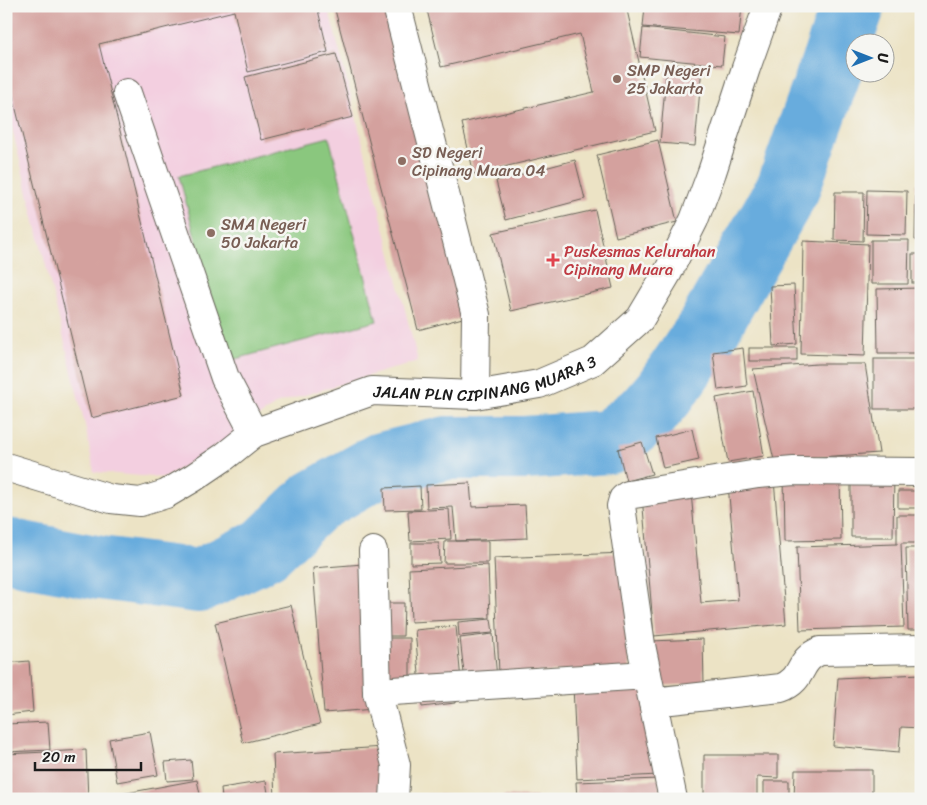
<svg xmlns="http://www.w3.org/2000/svg" width="927" height="805" viewBox="0 0 927 805" font-family="Sriracha,sans-serif">
	<style>
		.built { fill: #f3cfe0 }
		.green { fill: #8ac77e; stroke: #53724d }
		.lines { fill: none; stroke-linecap: round; stroke-linejoin: round }
		.river { stroke: #68acdd; stroke-width: 64 }
		.building { fill: #d4a19e }
		.minor-casing { stroke: #656257; stroke-width: 30 }
		.minor { stroke: #fff; stroke-width: 28 }
		.education-dot { fill: #8d6e63; stroke: #f6f6f2; stroke-width: 2 }
		.health-dot { fill: #e0444e; stroke: #f6f6f2; stroke-width: 2 }
		.labels { text-anchor: middle; dominant-baseline: central; stroke-width: 5; stroke-linejoin: round; paint-order: stroke }
		.education-label { font-size: 16px; fill: #785e54; stroke: #f6f6f2; text-anchor: start }
		.health-label { font-size: 16px; fill: #be3a42; stroke: #f6f6f2; text-anchor: start }
		.street-label { font-size: 16px; fill: #1c1c1c; stroke: #f6f6f2 }
	</style>
	<rect width="100%" height="100%" fill="#f6f6f2"/>
	<filter id="ink" filterUnits="userSpaceOnUse"><feTurbulence type="fractalNoise" baseFrequency=".02" numOctaves="2"/><feDisplacementMap in="SourceGraphic" scale="10" xChannelSelector="R" yChannelSelector="G"/><feConvolveMatrix kernelMatrix="1 2 1 2 8 2 1 2 1" color-interpolation-filters="sRGB"/></filter>
	<filter id="wash" filterUnits="userSpaceOnUse"><feTurbulence type="fractalNoise" baseFrequency=".0096" numOctaves="4" result="noise"/><feDisplacementMap in="SourceGraphic" scale="20" xChannelSelector="R" yChannelSelector="G"/><feGaussianBlur stdDeviation="1.12" result="paint"/><feColorMatrix in="noise" values="0 0 0 0 0 0 0 0 0 0 0 0 0 0 0 0 0 1.4 0 .05"/><feComposite in="paint" operator="in"/></filter>
	<g filter="url(#wash)">
		<rect width="100%" height="100%" fill="#ece3c5"/>
		<path class="built" d="M6,6h322l90,355 -140,42 -50,35 -63,40 -71,-6 -9,-47 -79,-321z"/>
		<path class="green" d="M329,137l48,184 -149,40 -49,-185z"/>
		<g class="lines">
			<path class="river" d="M6,550l94,18 99,13 66,-32 49,-47 67,-38 66,-16h78l84,-6 38,-29 18,-21 41,-60 82,-144 65,-182"/>
		</g>
		<g id="blocks">
			<g class="building">
				<path d="M6,6h311l11,46 -80,20 -14,-61 -135,33 85,351 -93,23 -85,-350z"/>
				<path d="M334,6h56l80,310 -52,14z"/>
				<path d="M426,6h200l29,125 -181,43 -12,-51 132,-31 -14,-58 -139,33z"/>
				<path d="M645,6h97l-3,29 -96,-8z"/>
				<path d="M643,28l82,9 -3,28 -82,-8z"/>
				<path d="M336,54l17,63 -92,23 -16,-63z"/>
				<path d="M667,64l35,2 -7,80 -35,-3z"/>
				<path d="M658,140l19,82 -61,15 -19,-82z"/>
				<path d="M575,160l10,39 -79,21 -10,-39z"/>
				<path d="M916,184h5v56h-6z"/>
				<path d="M867,190l40,1 -1,44 -40,-1z"/>
				<path d="M835,192h29l-1,49 -29,-1z"/>
				<path d="M595,210l18,78 -102,23 -18,-78z"/>
				<path d="M871,240h38l-1,44h-37z"/>
				<path d="M803,241l65,3 -3,112 -64,-2z"/>
				<rect x="912" y="254" width="9" height="29"/>
				<path d="M794,285l3,59 -24,2 -3,-60z"/>
				<path d="M921,288v23h-3v42h-40l-1,-64z"/>
				<path d="M743,348l4,38 -29,4 -5,-38z"/>
				<rect x="749" y="348" width="48" height="13"/>
				<rect x="874" y="359" width="47" height="50"/>
				<path d="M817,364h48l14,89 -105,7 -21,-91z"/>
				<path d="M753,391l11,65 -36,6 -12,-64z"/>
				<path d="M692,429l7,31 -36,8 -7,-30z"/>
				<path d="M642,442l10,32 -26,7 -8,-32z"/>
				<path d="M840,472l1,68 -56,1 -1,-68z"/>
				<path d="M851,475h43l-1,62h-42z"/>
				<path d="M774,480l12,144 -132,12 -12,-140 49,-4 10,111 37,-3 -10,-116z"/>
				<path d="M470,483l2,24 53,-2 2,33 -71,3 -3,-34 -26,1 -1,-23z"/>
				<path d="M420,486l1,23 -36,1 -1,-22z"/>
				<rect x="898" y="491" width="23" height="17"/>
				<path d="M449,509l2,30 -41,2 -2,-30z"/>
				<path d="M897,515h24v28h-20l3,84 -104,3 -3,-83 100,-3z"/>
				<path d="M445,541h43v22h-44z"/>
				<path d="M411,543h28l1,20 -29,1z"/>
				<path d="M906,548h15v82h-13z"/>
				<path d="M625,553l5,116 -131,5 -5,-116z"/>
				<path d="M363,564l11,145 -50,4 -11,-145z"/>
				<path d="M488,565l2,53 -79,4 -2,-53z"/>
				<path d="M386,603h18l-1,33h-18z"/>
				<path d="M291,605l29,119 -77,19 -28,-120z"/>
				<path d="M491,619l2,14 -34,3 -1,-14z"/>
				<path d="M456,626l5,55 -41,4 -5,-55z"/>
				<path d="M493,634l4,44 -32,4 -5,-44z"/>
				<path d="M387,638h23v49l-24,1z"/>
				<path d="M703,639l1,45 -52,2 -2,-45z"/>
				<path d="M29,661l4,51 -27,3v-52z"/>
				<path d="M921,674v54l-20,-1 -2,25 -66,-6 5,-68z"/>
				<path d="M647,684l12,91 -82,4 -4,-94z"/>
				<path d="M455,693v10l-33,4 -1,-10z"/>
				<path d="M48,722l2,28 -44,2v-28z"/>
				<path d="M150,732l8,43 -41,7 -8,-43z"/>
				<path d="M384,747l2,52h-111l-2,-45z"/>
				<path d="M86,750l2,49h-82v-45z"/>
				<path d="M704,755h74v23l-21,-1v22h-53z"/>
				<path d="M191,760l2,19 -26,2 -2,-19z"/>
				<path d="M795,770h77v29h-78z"/>
				<path d="M659,779l1,20h-83l-1,-17z"/>
				<path d="M197,780l4,19h-84l-1,-4z"/>
				<path d="M266,781l3,18h-47l-1,-11z"/>
				<rect x="764" y="781" width="25" height="18"/>
				<path d="M427,794l52,3 -1,2h-51z"/>
				<path d="M503,796l34,1v2h-34z"/>
			</g>
		</g>
	</g>
	<g filter="url(#ink)">
		<use href="#blocks" fill-opacity="0" stroke="#656257" stroke-width="1"/>
		<g class="lines">
			<defs>
				<g id="minor">
					<path d="M397,6l79,309 -1,80"/>
					<path d="M127,93l98,285 29,55"/>
					<path id="s1" d="M6,467l105,32 29,3 26,-8 27,-16 31,-21 30,-24 118,-42 103,4 64,-11 54,-23 47,-42 28,-47 26,-52 18,-48 34,-104 22,-62"/>
					<path d="M373,551l4,141 19,73 -2,34"/>
					<path d="M377,692l270,-17"/>
					<path d="M653,702l128,-14c24,-9 16,-28 39,-37l101,-2"/>
					<path d="M673,799l-32,-154 -20,-139 2,-7 5,-4 130,-21 36,-3 127,1"/>
				</g>
			</defs>
			<use href="#minor" class="minor-casing"/>
			<use href="#minor" class="minor"/>
		</g>
	</g>
	<g class="education-dot">
		<circle cx="617" cy="79" r="5"/>
		<circle cx="402" cy="161" r="5"/>
		<circle cx="211" cy="233" r="5"/>
	</g>
	<path class="health-dot" d="M550.5 252.5h5v5h5v5h-5v5h-5v-5h-5v-5h5z"/>
	<g class="labels">
		<g class="education-label">
			<text x="627" y="70">SMP Negeri<tspan x="627" dy="18">25 Jakarta</tspan></text>
			<text x="412" y="152">SD Negeri<tspan x="412" dy="18">Cipinang Muara 04</tspan></text>
			<text x="221" y="224">SMA Negeri<tspan x="221" dy="18">50 Jakarta</tspan></text>
		</g>
		<g class="health-label">
			<text x="564" y="251">Puskesmas Kelurahan<tspan x="564" dy="18">Cipinang Muara</tspan></text>
		</g>
		<g class="street-label">
			<text stroke="none"><textPath href="#s1" startOffset="514">JALAN PLN CIPINANG MUARA 3</textPath></text>
		</g>
	</g>
	<rect width="927" height="805" fill="none" stroke="#f6f6f2" stroke-width="25"/>
	<g transform="translate(870 58) rotate(90)"><circle r="24" fill="#f6f6f2" stroke="#9f9f9c"/>
	<path d="M0-4L9 19L0 12L-9 19Z" fill="#1f6fb2"/>
	<text y="-8" font-size="14" font-weight="bold" text-anchor="middle" fill="#1c1c1c">U</text>
	</g>
	<path d="M35 762v8h106v-8" fill="none" stroke="#1c1c1c" stroke-width="2.5"/>
	<text x="42" y="762" font-size="15" fill="#1c1c1c" stroke="#f6f6f2" stroke-width="4" paint-order="stroke">20 m</text>
</svg>
